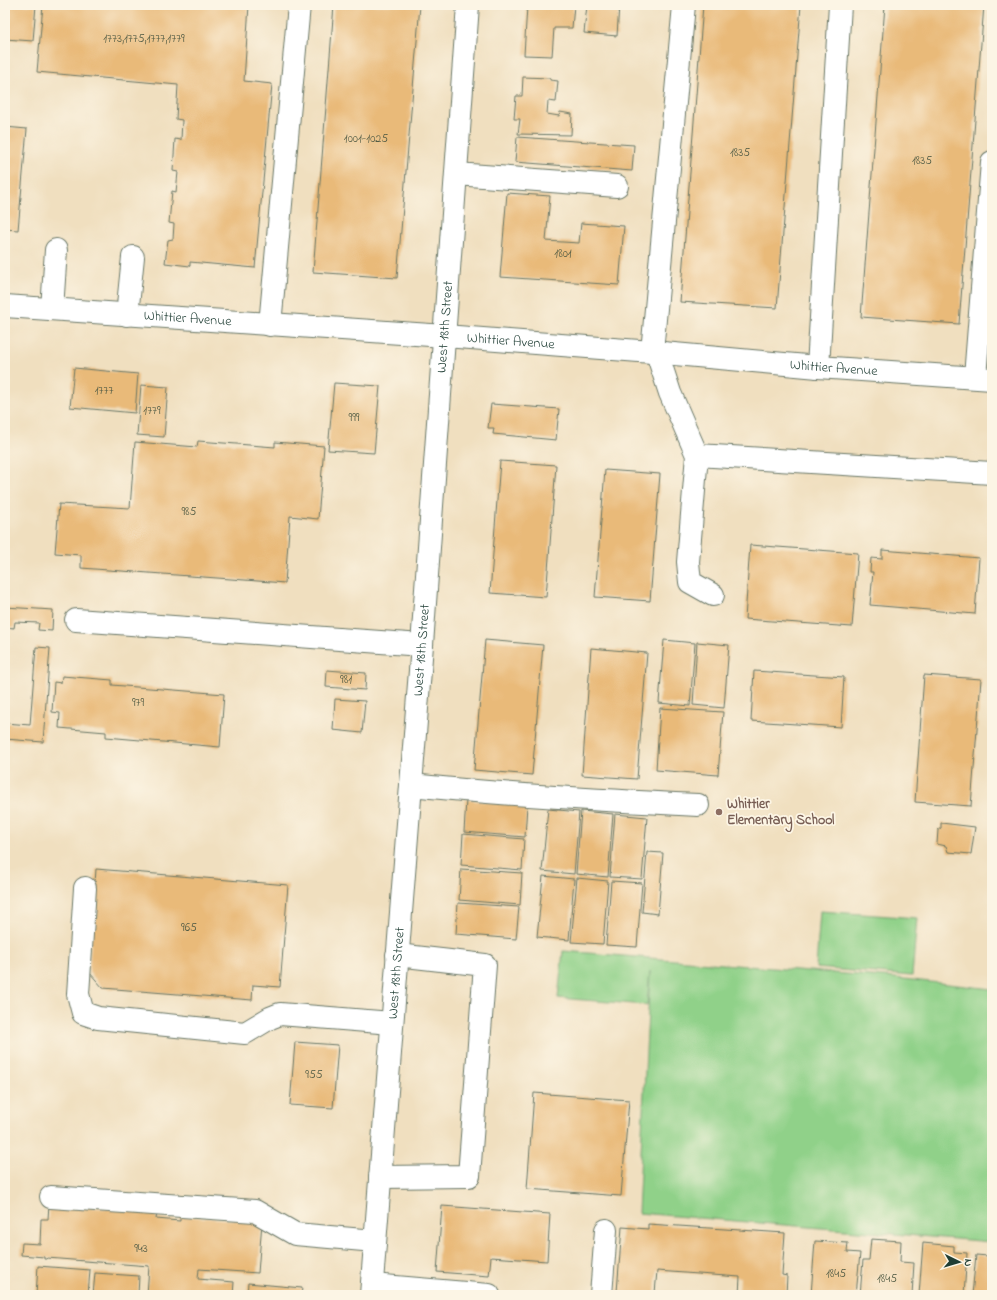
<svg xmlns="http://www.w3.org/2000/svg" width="997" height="1300" viewBox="0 0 997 1300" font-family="'Indie Flower',sans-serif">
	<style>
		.green { fill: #90d189; stroke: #58875e }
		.building { fill: #e9ba79 }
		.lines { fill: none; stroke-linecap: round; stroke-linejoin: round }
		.minor-casing { stroke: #687665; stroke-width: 24 }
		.minor { stroke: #fff; stroke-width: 22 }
		.education-dot { fill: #8d6e63; stroke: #fcf5e5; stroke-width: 1.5 }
		.labels { text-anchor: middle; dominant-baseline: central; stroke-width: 3.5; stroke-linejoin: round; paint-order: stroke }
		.number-label { font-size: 12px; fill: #525c45 }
		.street-label { font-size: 14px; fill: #1f3d34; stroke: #fcf5e5 }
		.education-label { font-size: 14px; font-weight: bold; fill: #785e54; stroke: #fcf5e5; text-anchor: start }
	</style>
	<rect width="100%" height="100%" fill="#fcf5e5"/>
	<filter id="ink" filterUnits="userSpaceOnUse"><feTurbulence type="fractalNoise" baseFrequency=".025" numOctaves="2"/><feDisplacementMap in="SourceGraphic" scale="8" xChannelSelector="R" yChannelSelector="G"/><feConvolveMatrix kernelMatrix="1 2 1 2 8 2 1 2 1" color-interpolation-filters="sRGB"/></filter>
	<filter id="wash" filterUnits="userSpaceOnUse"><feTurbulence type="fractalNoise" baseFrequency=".012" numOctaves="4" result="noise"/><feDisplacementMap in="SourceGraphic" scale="16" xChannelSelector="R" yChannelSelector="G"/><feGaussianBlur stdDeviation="0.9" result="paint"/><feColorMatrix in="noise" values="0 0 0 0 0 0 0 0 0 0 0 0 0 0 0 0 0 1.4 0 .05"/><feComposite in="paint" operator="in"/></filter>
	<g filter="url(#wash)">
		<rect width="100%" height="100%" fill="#f0dfbf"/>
		<g class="green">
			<path d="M820,911l97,7 -5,58 -96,-8z"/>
			<path d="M563,951l332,27 97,11v253l-354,-29 12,-242 -3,34 -89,-7z"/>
		</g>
		<g id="blocks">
			<g class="building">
				<path d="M5,5h31l-3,36 -28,-2z"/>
				<path d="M43,5h206l-5,76 28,3 -17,184 -65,-6v4l-25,-3 3,-23 5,-1 1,-15 -5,-1 3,-32 4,1 2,-20 -5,-1 2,-32 6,1 1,-20 -6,-1 2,-34 -141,-13z"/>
				<path d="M334,5h86l-23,273 -84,-6z"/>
				<path d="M535,5h39l-2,23h-18l-2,28 -28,-1 3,-49z"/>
				<path d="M587,5h32l-2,31 -33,-3z"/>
				<path d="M703,5h98l-24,303 -97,-6z"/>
				<path d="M885,5h99l-25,319 -98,-7z"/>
				<path d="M523,77l27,1v2l8,1 -2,21 -8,-1 -1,13 12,2 1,-4 12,2 -1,21 -53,-1 2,-15h-6l2,-23h6z"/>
				<path d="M5,127l22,2 -9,101 -13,-1z"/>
				<path d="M517,137l117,8 -2,26 -117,-9z"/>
				<path d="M507,193l43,3 -4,45 33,2 2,-20 43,3 -5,59 -119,-8z"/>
				<path d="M74,368l64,6 -3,39 -65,-6z"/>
				<path d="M334,383l46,3 -6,67 -46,-3z"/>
				<path d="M141,385l27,2 -4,50 -27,-2z"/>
				<path d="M491,404l68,5 -3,31 -63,-6 1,-6h-6z"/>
				<path d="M198,441l77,6v-5l49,4 -6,73 -28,-3 -5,67 -204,-15v-13l-26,-2 4,-49 71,4 5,-66 62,5z"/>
				<path d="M500,461l56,4 -10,132 -56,-4z"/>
				<path d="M605,470l55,4 -10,127 -55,-4z"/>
				<path d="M750,545l108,8 -6,74 -107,-8z"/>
				<path d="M882,550l97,8 -4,56 -105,-9 3,-33h-3l1,-14 11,1z"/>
				<path d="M5,607l48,3 -1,21 -14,-1 1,-7 -24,-1 -1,6 -9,-1z"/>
				<path d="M485,640l58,5 -11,130 -58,-5z"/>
				<path d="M664,640l31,3 -5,63 -31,-3z"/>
				<path d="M697,642l32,3 -5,63 -31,-3z"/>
				<path d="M36,647l14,1 -7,94 -38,-3v-16l25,2z"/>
				<path d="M591,648l56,5 -10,126 -55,-4z"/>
				<path d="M327,670l39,3 -1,17 -39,-3z"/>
				<path d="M754,671l90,6 -3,50 -90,-6z"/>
				<path d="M924,675l57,4 -10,127 -56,-4z"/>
				<path d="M62,676l50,4v5l112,9 -4,53 -114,-10v-5l-47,-4 1,-15 -8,-1 2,-30 7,1z"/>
				<path d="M335,699l30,2 -3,32 -29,-3z"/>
				<path d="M660,708l63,4 -5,63 -62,-5z"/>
				<path d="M466,800l61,5 -2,32 -61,-5z"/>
				<path d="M548,809l31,3 -5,62 -32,-3z"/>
				<path d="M581,811l32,3 -5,63 -32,-3z"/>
				<path d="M615,814l32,3 -5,62 -32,-2z"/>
				<path d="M941,823l34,4 -4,27 -23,-2 -2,-6 -9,-2 1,-14 3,-2z"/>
				<path d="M463,834l61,5 -2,31 -61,-5z"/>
				<path d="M647,852l16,1 -5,61 -16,-2z"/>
				<path d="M96,869l192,16 -8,102 -27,-2 -1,15 -149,-12 -14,-16z"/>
				<path d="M461,869l61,4 -2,32 -61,-5z"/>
				<path d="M543,876l31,3 -5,61 -32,-3z"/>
				<path d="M577,878l31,3 -5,63 -32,-2z"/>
				<path d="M611,881l31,2 -5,64 -31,-2z"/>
				<path d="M458,903l61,4 -3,32 -60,-5z"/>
				<path d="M295,1042l43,3 -5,63 -43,-3z"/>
				<path d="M534,1093l95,7 -8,96 -94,-7z"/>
				<path d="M49,1204l108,9 -1,6 24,2v-5l82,6 -4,51 -59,-4 -1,10 36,3 -1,13h-86l2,-29 -102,-8 -1,1h-2v-2l-23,-2 1,-12 18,1 1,-25h7z"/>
				<path d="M442,1206l108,8 -3,47 -56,-4 -2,19 -52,-4z"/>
				<path d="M648,1224l137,9 -3,42 5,1 -1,19h-47l1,-18 -83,-6 -2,22 -10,-1v2l-28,-2 5,-65 26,2z"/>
				<path d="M871,1239l30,2 -1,21 14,1 -2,32h-52l3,-35h6z"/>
				<path d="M815,1241l33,2 -1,9 13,1 -4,42h-45z"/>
				<path d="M923,1243l31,3v6l13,1 -3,42h-45z"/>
				<path d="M988,1248h4v47h-20l4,-40 12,1z"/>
				<path d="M38,1266l52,4 -2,25h-52z"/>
				<path d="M95,1273l44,3 -1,19h-45z"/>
				<path d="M248,1283l54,5 -1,7h-54z"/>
			</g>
		</g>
	</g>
	<g filter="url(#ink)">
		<use href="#blocks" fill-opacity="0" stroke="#687665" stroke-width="1"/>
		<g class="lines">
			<defs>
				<g id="minor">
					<path d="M456,174l161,12"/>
					<path id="s1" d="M5,306l440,30 207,16 166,15 174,12"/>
					<path d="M52,309l4,-59"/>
					<path d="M127,315l6,-58"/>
					<path d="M270,325l29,-320"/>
					<path d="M652,352l32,-347"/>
					<path d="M657,353l13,40 27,62 -9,107 2,20 23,13"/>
					<path d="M818,367l22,-362"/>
					<path d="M975,377l17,-215"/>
					<path d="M697,455l295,18"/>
					<path d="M76,620l346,25"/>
					<path d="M411,785c96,10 191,15 287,20"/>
					<path d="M85,888l-7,106 5,19 15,5 147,15 25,-15 10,-4 112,9"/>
					<path d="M380,1177l89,-1 16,-211 -88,-10"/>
					<path d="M51,1197l204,14 40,23 80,7"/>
					<path d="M372,1285l117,10"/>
					<path id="s2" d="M371,1295l51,-650 46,-640"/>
					<path d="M601,1295l5,-65"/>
				</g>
			</defs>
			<use href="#minor" class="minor-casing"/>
			<use href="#minor" class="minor"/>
		</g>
	</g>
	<circle class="education-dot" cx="719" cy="812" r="4"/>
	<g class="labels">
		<g class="number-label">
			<text x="144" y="39">1773,1775,1777,1779</text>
			<text x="366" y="139">1001-1025</text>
			<text x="740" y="153">1835</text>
			<text x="922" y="161">1835</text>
			<text x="563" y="254">1801</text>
			<text x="104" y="391">1777</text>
			<text x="152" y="411">1779</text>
			<text x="354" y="418">999</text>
			<text x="189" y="512">985</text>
			<text x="346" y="680">981</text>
			<text x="138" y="703">979</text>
			<text x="189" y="928">965</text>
			<text x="314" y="1075">955</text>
			<text x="141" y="1249">943</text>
			<text x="836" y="1274">1845</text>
			<text x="887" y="1279">1845</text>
		</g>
		<g class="street-label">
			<text stroke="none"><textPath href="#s1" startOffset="183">Whittier Avenue</textPath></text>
			<text stroke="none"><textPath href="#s2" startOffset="971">West 18th Street</textPath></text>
			<text stroke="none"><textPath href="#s1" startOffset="507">Whittier Avenue</textPath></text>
			<text stroke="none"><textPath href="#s1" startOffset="831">Whittier Avenue</textPath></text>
			<text stroke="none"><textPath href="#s2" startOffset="647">West 18th Street</textPath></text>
			<text stroke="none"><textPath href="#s2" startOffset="323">West 18th Street</textPath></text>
		</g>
		<g class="education-label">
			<text x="727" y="804">Whittier<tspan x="727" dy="16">Elementary School</tspan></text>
		</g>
	</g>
	<rect width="997" height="1300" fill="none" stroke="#fcf5e5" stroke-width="20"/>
	<g transform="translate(959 1262) rotate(95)" stroke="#fcf5e5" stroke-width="3" paint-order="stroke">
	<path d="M0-3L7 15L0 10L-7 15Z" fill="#1f3d34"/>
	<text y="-6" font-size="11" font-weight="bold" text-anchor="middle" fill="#1f3d34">N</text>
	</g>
</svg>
